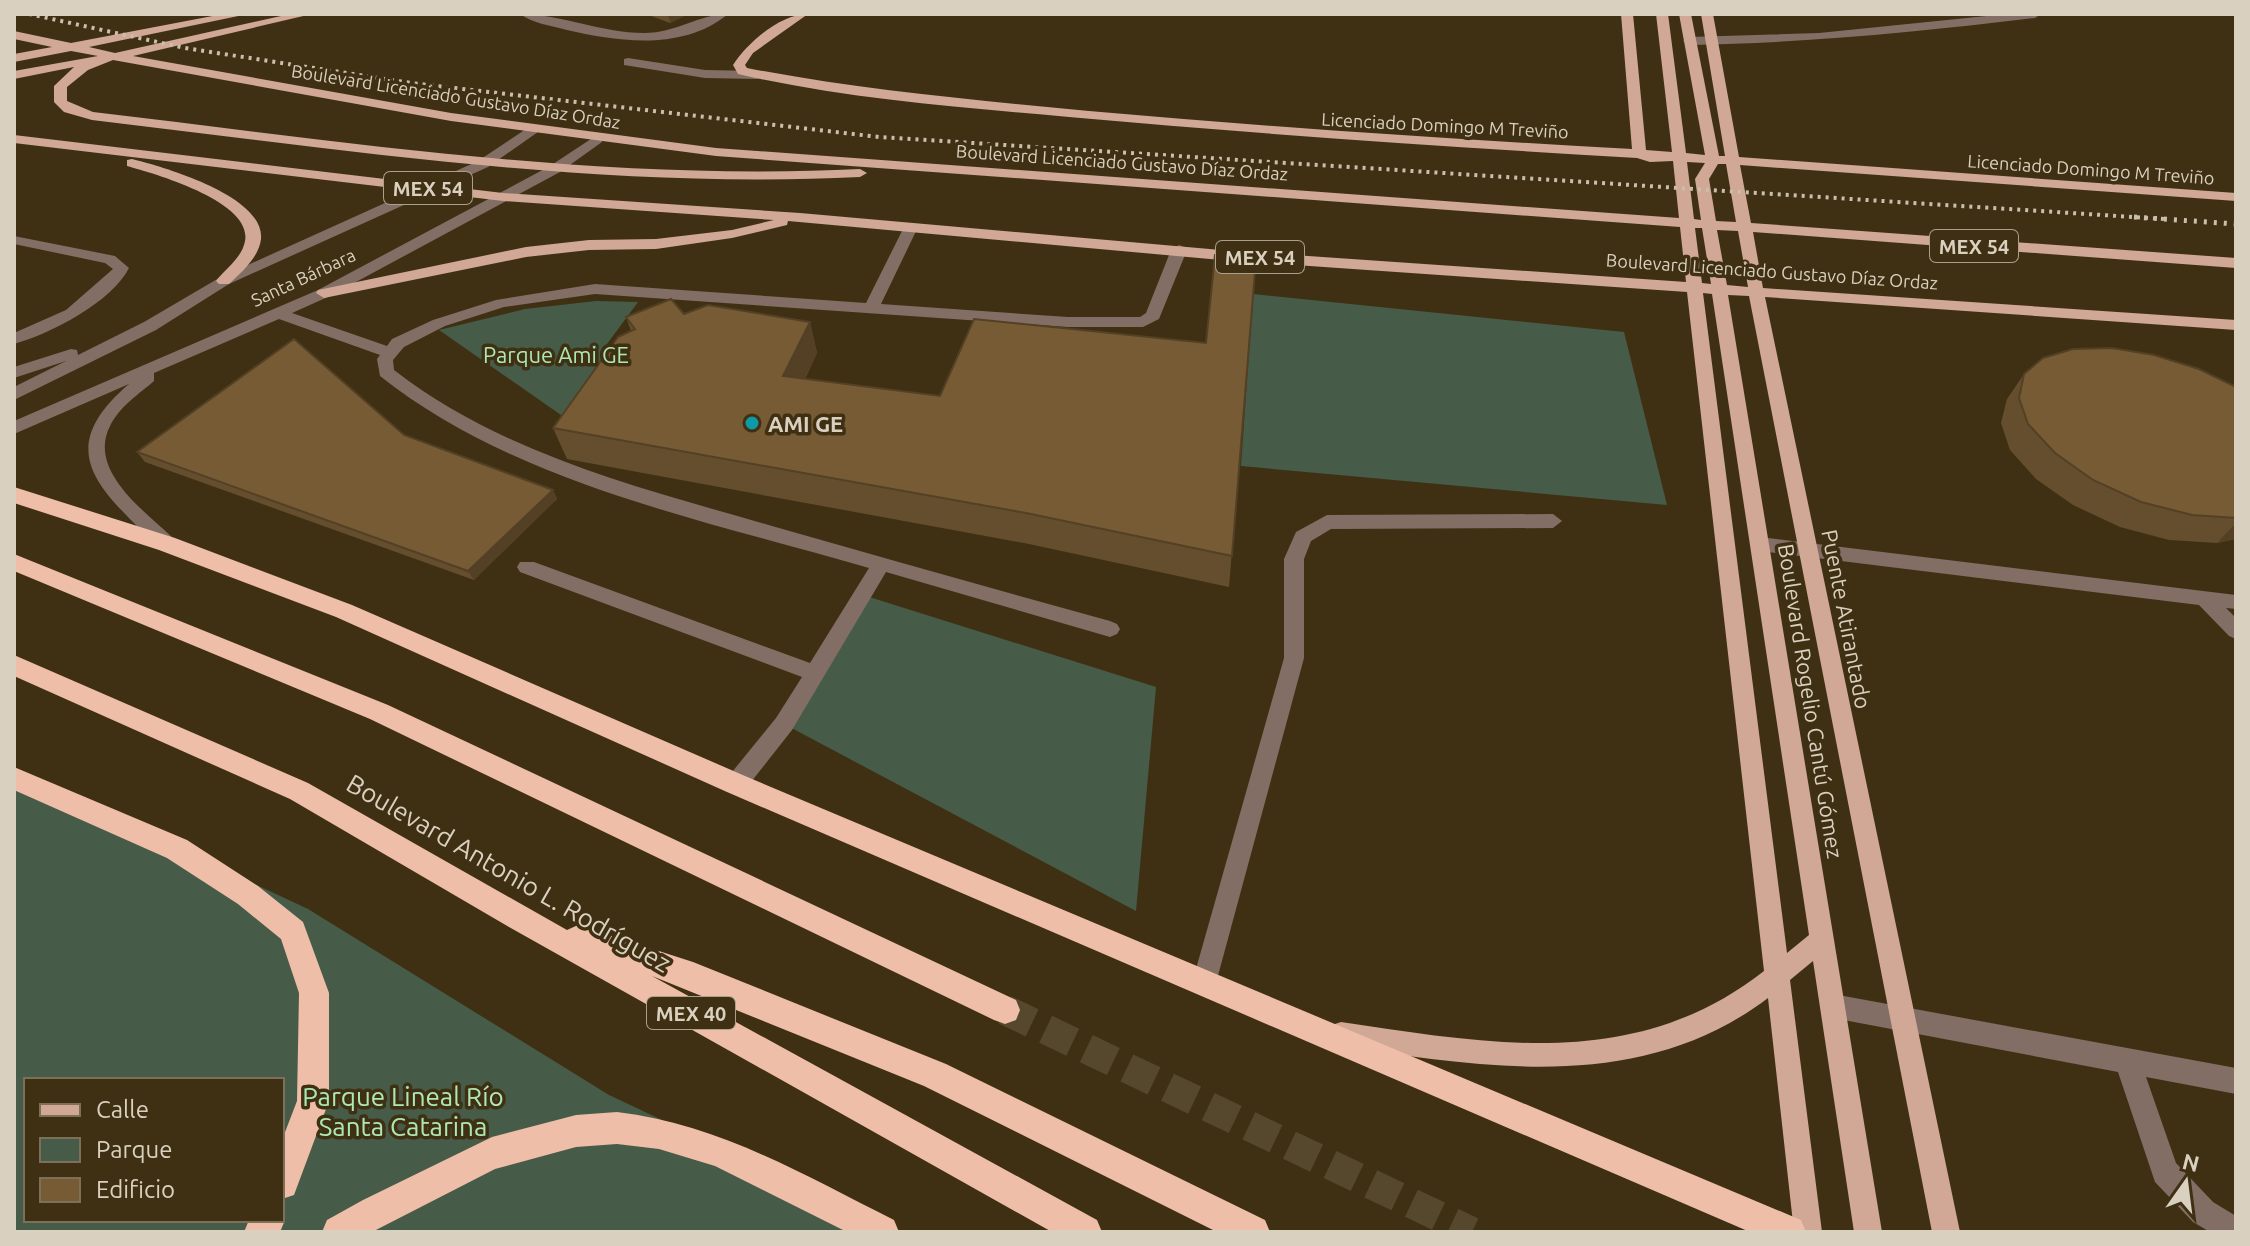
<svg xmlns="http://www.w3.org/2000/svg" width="2250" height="1246" viewBox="0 0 2250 1246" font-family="Ubuntu,sans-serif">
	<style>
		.green { fill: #465c48; fill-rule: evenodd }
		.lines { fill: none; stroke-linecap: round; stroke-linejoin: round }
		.highway-tunnel { stroke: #56482d; stroke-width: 30; stroke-dasharray: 30 15; stroke-linecap: butt }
		.minor { fill: #826e64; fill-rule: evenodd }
		.major { fill: #d0a895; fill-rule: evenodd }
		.highway { fill: #efbea8; fill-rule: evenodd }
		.rail-far1 { stroke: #c9bfae; stroke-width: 4; stroke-dasharray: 3 5; stroke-linecap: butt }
		.rail { stroke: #c9bfae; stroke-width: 5; stroke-dasharray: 3 7; stroke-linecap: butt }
		.wall { fill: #654e2e }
		.shaded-wall { fill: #534025 }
		.building { fill: #765b35; stroke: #534025; stroke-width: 2 }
		.culture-dot { fill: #0f9aa8; stroke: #3f3013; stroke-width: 3 }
		.labels { text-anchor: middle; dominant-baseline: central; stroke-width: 7; stroke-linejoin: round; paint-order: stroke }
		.far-street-label { font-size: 18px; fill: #d9d0c0; stroke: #3f3013 }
		.shield { fill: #3f3013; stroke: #aba08c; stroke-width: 2 }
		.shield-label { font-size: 20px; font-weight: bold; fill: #d9d0c0 }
		.park-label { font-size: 22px; fill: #ade8b3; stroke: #3f3013 }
		.poi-label { font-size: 22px; font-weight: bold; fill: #d9d0c0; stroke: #3f3013; text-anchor: start }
		.street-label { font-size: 22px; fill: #d9d0c0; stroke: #3f3013 }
		.near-street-label { font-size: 26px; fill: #d9d0c0; stroke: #3f3013 }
		.near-park-label { font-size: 26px; fill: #ade8b3; stroke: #3f3013 }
	</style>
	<rect width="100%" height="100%" fill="#3f3013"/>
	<g class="green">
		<path d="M1253,294l371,38 43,173 -426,-39z"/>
		<path d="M596,301l42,1 -31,42 7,2 -43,76 -132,-92 86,-21z"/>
		<path d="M866,596l290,91 -20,224 -352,-187z"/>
		<path d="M14,771l294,138 301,186 291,137h-886zM26,1080h256v140h-256z"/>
	</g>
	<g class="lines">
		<path class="highway-tunnel" d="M1005,1010l467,222"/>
		<g class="minor">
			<path d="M520,14c41,0 81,19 124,19 33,0 55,-19 84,-19 -44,37 -110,28 -161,16 -15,-4 -35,-7 -47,-16z"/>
			<path d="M2006,14h35l-6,4c-115,14 -230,25 -346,27l-6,-4 6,-4 130,-4z"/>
			<path d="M628,58l77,12 52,1 6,4 -6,4 -52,-1 -81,-13v-6z"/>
			<path d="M526,129l12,3 -50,35 -259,117 -73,46 -142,70v-13l52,-26 -52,17v-11l57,-18 6,1 1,5 66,-33 75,-44 259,-117z"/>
			<path d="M597,135l5,1v6l-42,30 -230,124 -38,17 95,33 5,-7 41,-19 63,-20 99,-16 271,19 38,-76 7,-4 7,4 -37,77 187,13h72l6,-4 25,-63 8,-5 5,2 3,3 -28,69 -16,8h-75l-473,-33 -91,13 -59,19 -41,21 -11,13 1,10c110,85 247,118 378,156 113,32 225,64 338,95l7,3 3,5 -3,5 -7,3 -224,-65 -94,158 -48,61 -8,2 -8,-2 -3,-7 3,-7 48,-59 26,-41 -282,-105 -3,-5 3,-5h14l276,101 59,-95c-164,-48 -353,-84 -489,-192l-3,-17 3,-4 -101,-36 -125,54v8c-15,13 -35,26 -44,45 -23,45 36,86 64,113l2,5 -2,5h-14c-56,-57 -112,-96 -31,-165l-115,50v-13l304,-131 232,-124z"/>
			<path d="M14,236l101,20 14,12c-17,34 -79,66 -115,76v-11l52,-23 47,-41 -8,-6 -91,-19z"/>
			<path d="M1553,514l9,7 -9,7 -222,1 -20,12 -7,18v99l-88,325 -3,8 -9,4 -9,-4 -3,-8 92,-325v-99l12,-27 31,-17z"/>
			<path d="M1760,537l476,58v14l-10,-1 10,10v21l-7,-3 -30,-31 -439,-54 -9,-7z"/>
			<path d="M1833,994l403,74v26l-90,-17 30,86 37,39 23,14v16h-26l-17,-10 -38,-40 -37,-110 -285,-54 -9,-4 -4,-8 4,-8z"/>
		</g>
		<g class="major">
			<path d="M223,14h25l-159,33 26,6 175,-39h22l-179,42 318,57 265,35 963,70 -6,-57 -23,1 -13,-4c-190,-11 -379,-24 -568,-41 -110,-10 -223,-18 -331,-43l-5,-9c14,-22 47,-51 75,-51l-55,39 -8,12 2,3c113,22 228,32 342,43 181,16 361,28 543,38l-11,-135h12l13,136 26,2 -16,-138h12l18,139 19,2 -26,-141h12l28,142h6l-24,-142h12l26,143 497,36v8l-496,-36 11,58 485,35v10l-483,-36 10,56 473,32v10l-471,-33 195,935h-28l-183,-936 -21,-1 154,937h-28l-41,-271 -23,19 32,252h-28l-26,-234c-127,96 -281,70 -427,48l-9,-3 -4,-9 4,-9 9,-3c150,22 294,50 423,-51l-77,-679 -466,-32 -433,-39 -1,4 -55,13 -76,11 -67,1 -63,7 -202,41 -8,-5 2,-3 208,-43 63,-7 67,-1 76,-9 42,-10 -271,-19 -489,-58v-8l489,58 297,20 421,37 465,32 -6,-55 -964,-71 -265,-35 -338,-61 -25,10 -21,17v14l26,11c255,30 510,70 767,57l7,4 -7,4c-257,13 -513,-27 -768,-57l-28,-8 -10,-10v-16l20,-19 -60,12v-8l84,-15 -27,-5 -57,11v-8l38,-7 -38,-8v-8l57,12zM1687,162l18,1 -10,16 6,41 -7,-1zM1718,164h8l10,58 -20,-1 -7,-42zM1695,228h7l9,56 -9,-1zM1717,230l21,1 10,56 -21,-2zM1703,293l9,1 97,641 -22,18z"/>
			<path d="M132,159c32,8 133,37 129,80 -2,18 -19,33 -32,45h-10l-3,-3c10,-13 26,-23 29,-40 8,-39 -89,-67 -118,-75v-6z"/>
		</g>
		<g class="highway">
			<path d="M14,487l161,51 177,67 393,171 1056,444 5,12h-56l-1023,-440 -391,-175 -177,-67 -145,-47z"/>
			<path d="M14,554l374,151 628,295 4,10 -4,10 -11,4 -11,-4 -624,-301 -356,-148z"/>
			<path d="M14,655l294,128 259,147 11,-5 115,37 253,102 319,156 5,12h-53l-293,-146 -272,-110 445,244 5,12h-50l-543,-305 -219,-128 -276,-123z"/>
			<path d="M14,767l173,73 71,46 45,36 26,71v108l-35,94 -12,4v-59l15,-39 2,-108 -18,-54 -43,-35 -71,-46 -153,-68z"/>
			<path d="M617,1112c102,12 187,63 277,108l5,12h-52l-132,-66 -56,-17 -42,-5 -41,3 -81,22 -123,63h-50l5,-12 36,-20 129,-63 84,-22z"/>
			<path d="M282,1213l3,7 -5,12h-36l5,-12h33z"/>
		</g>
		<path class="rail-far1" d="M29,14l156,34 226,35 468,54 1286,82"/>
		<path class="rail" d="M2134,217l102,7"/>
	</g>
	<g class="wall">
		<path d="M646,14h42l-18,9z"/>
		<path d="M1256,259l-27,328 -200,-43 -462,-85 -14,-31 78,-97 -5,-14 58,-3 126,8 7,31 -12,26 135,17 266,-53z"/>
		<path d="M2024,374l212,13v152l-19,4 -48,-3 -49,-13 -47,-22 -37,-26 -26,-29 -9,-27 6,-24z"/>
		<path d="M404,435l149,55 4,9 -83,81 -329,-118 -8,-10z"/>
	</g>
	<g class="shaded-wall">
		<path d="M668,14h20l-18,9z"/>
		<path d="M810,322l7,31 -26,54 -8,-31z"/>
		<path d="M553,490l4,9 -83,81 -6,-9z"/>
		<path d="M2236,523v16l-19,4z"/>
	</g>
	<g class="building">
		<path d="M1215,255l41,4 -24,297 -206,-43 -473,-85 65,-91 17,-8 -9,-12 45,-18 13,15 24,-9 102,17 -27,54 157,20 34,-77 232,24z"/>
		<path d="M294,339l110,96 149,55 -85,81 -331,-119z"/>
		<path d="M2112,348l42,7 45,14 37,18v131l-44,-3 -51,-13 -48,-22 -38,-27 -27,-29 -9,-26 5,-24 19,-16 30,-9z"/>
	</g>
	<circle class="culture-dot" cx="752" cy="423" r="8"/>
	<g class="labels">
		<g class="far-street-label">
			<text transform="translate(456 96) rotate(9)">Boulevard Licenciado Gustavo Díaz Ordaz</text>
			<text transform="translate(1445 125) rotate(3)">Licenciado Domingo M Treviño</text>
			<text transform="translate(1122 162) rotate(4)">Boulevard Licenciado Gustavo Díaz Ordaz</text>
			<text transform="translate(2091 169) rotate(4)">Licenciado Domingo M Treviño</text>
			<text transform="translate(1772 271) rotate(4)">Boulevard Licenciado Gustavo Díaz Ordaz</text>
			<text transform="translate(303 277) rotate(-25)">Santa Bárbara</text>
		</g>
		<g class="shield">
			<rect x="384" y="172" width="88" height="32" rx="6"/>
			<rect x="1930" y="230" width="88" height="32" rx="6"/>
			<rect x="1216" y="241" width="88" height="32" rx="6"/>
			<rect x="647" y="997" width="88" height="32" rx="6"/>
		</g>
		<g class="shield-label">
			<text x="428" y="188">MEX 54</text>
			<text x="1974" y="246">MEX 54</text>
			<text x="1260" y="257">MEX 54</text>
			<text x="691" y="1013">MEX 40</text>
		</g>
		<g class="park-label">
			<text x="556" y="354">Parque Ami GE</text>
		</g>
		<g class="poi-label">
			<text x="768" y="423">AMI GE</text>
		</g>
		<g class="street-label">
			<text transform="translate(1847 619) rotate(79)">Puente Atirantado</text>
			<text transform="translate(1811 701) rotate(81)">Boulevard Rogelio Cantú Gómez</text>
		</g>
		<g class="near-street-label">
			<text transform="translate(509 873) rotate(30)">Boulevard Antonio L. Rodríguez</text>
		</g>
		<g class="near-park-label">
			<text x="403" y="1096">Parque Lineal Río<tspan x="403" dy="30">Santa Catarina</tspan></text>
		</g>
	</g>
	<rect width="2250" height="1246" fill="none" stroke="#d9d0c0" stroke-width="32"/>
	<rect x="24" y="1078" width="260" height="144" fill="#3f3013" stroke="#7d7058" stroke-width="2"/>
	<rect x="40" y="1104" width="40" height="12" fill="#d0a895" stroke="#7d7058" stroke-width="2"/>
	<text x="96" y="1118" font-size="24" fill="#d9d0c0">Calle</text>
	<rect x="40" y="1138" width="40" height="24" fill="#465c48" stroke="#7d7058" stroke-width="2"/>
	<text x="96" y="1158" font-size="24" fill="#d9d0c0">Parque</text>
	<rect x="40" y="1178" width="40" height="24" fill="#765b35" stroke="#7d7058" stroke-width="2"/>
	<text x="96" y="1198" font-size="24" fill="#d9d0c0">Edificio</text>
	<g transform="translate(2186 1182) rotate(14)" stroke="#3f3013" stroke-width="6" paint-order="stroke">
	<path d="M0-6L14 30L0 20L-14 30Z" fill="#d9d0c0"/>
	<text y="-12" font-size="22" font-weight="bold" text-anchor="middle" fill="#d9d0c0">N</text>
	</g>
</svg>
